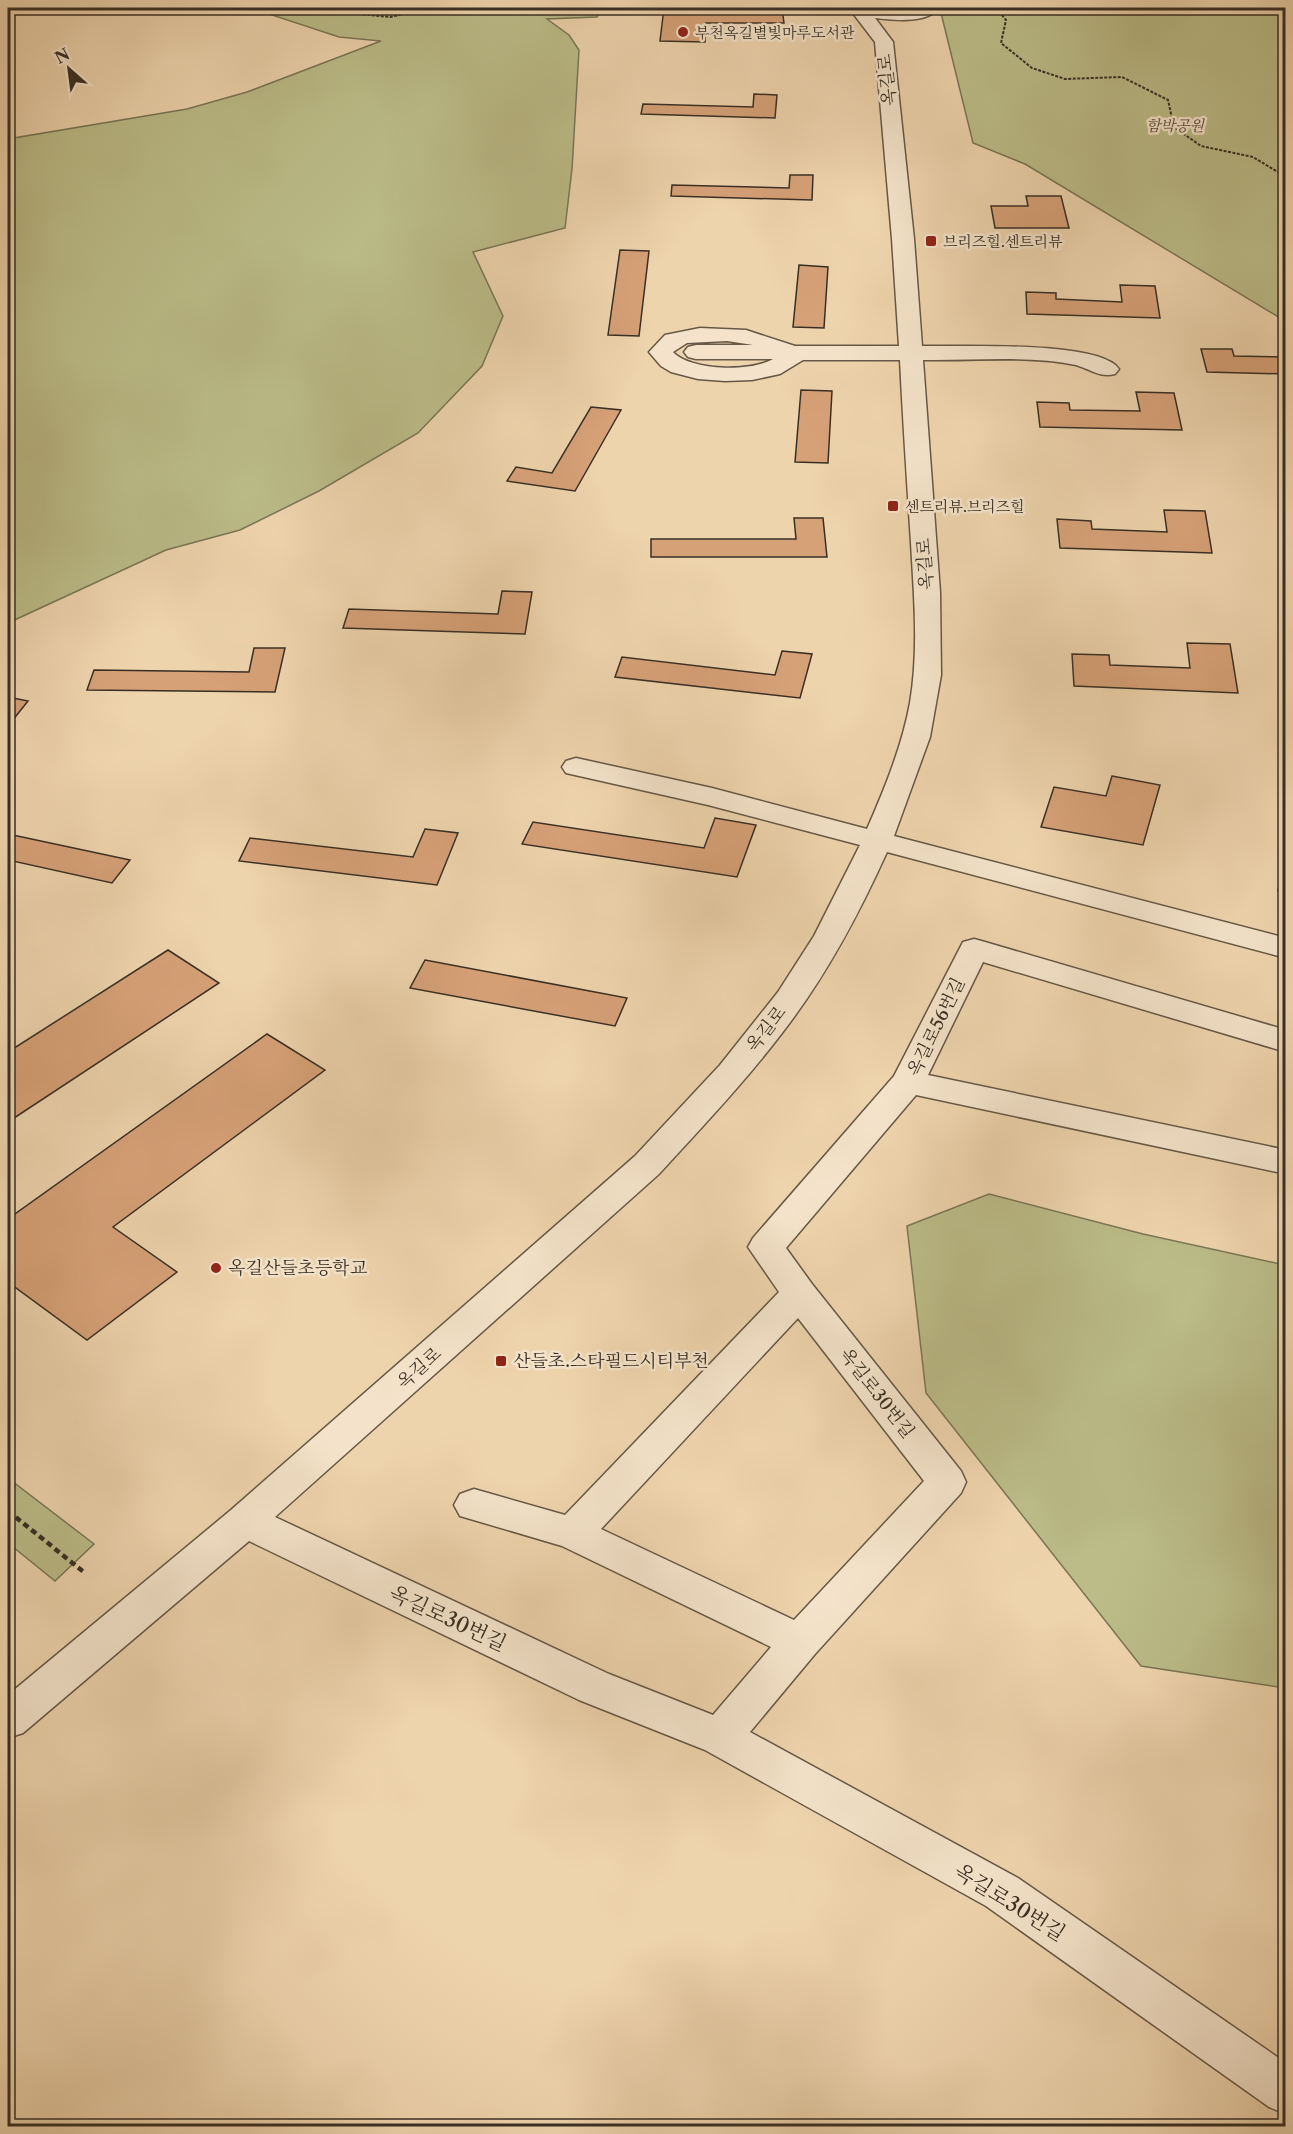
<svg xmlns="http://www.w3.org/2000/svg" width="1293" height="2134" viewBox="0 0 1293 2134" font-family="'Libre Caslon Text','Noto Serif KR',serif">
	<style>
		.green { fill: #bbbc88; stroke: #7a7656; stroke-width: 1.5 }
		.building { fill: #d7a178; stroke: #382f24; stroke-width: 1.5 }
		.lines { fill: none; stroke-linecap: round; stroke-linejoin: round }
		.minor-casing { stroke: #665846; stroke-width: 3 }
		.path-far1 { stroke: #382f24; stroke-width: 2; stroke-dasharray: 3 1.5; stroke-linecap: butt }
		.path { stroke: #382f24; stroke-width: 4.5; stroke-dasharray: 6 4; stroke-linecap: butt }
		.minor { fill: #f4e3ca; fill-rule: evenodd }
		.poi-dot { fill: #8f2418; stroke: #f4e3ca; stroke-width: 2 }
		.labels { text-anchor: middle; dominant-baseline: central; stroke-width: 5; stroke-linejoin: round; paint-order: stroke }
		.far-poi-label { font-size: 15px; fill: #382f24; stroke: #f4e3ca; text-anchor: start }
		.far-park-label { font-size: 15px; font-style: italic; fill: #524b38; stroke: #f4e3ca }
		.street-label { font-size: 18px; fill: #382f24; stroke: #f4e3ca }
		.poi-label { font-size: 18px; fill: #382f24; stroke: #f4e3ca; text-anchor: start }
		.near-street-label { font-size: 21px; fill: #382f24; stroke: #f4e3ca }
	</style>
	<rect width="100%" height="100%" fill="#eed4ad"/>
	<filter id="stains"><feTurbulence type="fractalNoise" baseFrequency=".00333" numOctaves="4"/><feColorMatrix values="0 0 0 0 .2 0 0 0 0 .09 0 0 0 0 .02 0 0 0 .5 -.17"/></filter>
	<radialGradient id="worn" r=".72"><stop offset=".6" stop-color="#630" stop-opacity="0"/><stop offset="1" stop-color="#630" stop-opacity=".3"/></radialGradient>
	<g class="green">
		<path d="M251,8h352l-6,9 -50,2 22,16 10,15 -7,119 -7,59 -92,24 30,64 -21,50 -64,67 -99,58 -79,39 -74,20 -158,73v-484l179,-30 60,-17 134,-51 -42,-4z"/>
		<path d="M941,13h337l8,16 -1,292 -260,-157 -52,-21z"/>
		<path d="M989,1194l154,40 142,31v423l-144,-22 -215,-273 -19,-167z"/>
		<path d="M8,1478l86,66 -39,37 -47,-38z"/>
	</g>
	<g class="building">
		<path d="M664,8h118l2,15h-78l-1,19 -45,-1z"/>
		<path d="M754,94l23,1 -2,23 -134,-4 2,-10 110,3z"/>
		<path d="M790,175h23l-1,25 -141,-4 1,-11 117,3z"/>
		<path d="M1026,196h35l8,32h-74l-4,-22h37z"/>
		<path d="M620,250l29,1 -10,85 -31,-1z"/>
		<path d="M799,265l29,2 -4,61 -31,-1z"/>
		<path d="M1120,285l35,1 5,32 -133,-4 -1,-22 30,1v6l66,3z"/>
		<path d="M1201,349h31l2,7 52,1v17l-79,-2z"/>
		<path d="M801,390l31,1 -4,72 -33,-1z"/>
		<path d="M1136,392l38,1 8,37 -142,-3 -3,-25 32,1 1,7 70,1z"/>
		<path d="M591,407l30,3 -46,81 -68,-10 9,-14 36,6z"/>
		<path d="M1164,510l41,1 7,42 -152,-5 -3,-29 34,2 1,8 75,3z"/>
		<path d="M794,518h29l4,39h-176v-18h145z"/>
		<path d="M502,591l30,1 -7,42 -182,-6 6,-19 149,5z"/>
		<path d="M1187,643l43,1 8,49 -164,-7 -2,-32 37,1 1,10 80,3z"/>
		<path d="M254,648h31l-10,44 -188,-2 7,-20 155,2z"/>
		<path d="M782,651l30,3 -12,44 -185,-21 7,-20 153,18z"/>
		<path d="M8,697l20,4 -20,25z"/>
		<path d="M1112,776l48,9 -17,60 -102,-18 13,-40 52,9z"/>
		<path d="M715,818l41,7 -19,52 -215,-33 11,-22 171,26z"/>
		<path d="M425,829l33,4 -21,52 -198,-24 11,-23 163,19z"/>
		<path d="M8,834l122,26 -18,23 -104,-23z"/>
		<path d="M1284,863h2v30l-8,-2z"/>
		<path d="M168,950l51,33 -211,139v-70z"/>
		<path d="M425,960l202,38 -12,28 -205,-38z"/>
		<path d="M267,1034l58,36 -212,157 64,45 -90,68 -79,-58v-63z"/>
	</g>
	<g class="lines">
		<defs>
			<path id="minor" d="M849,8h90c-12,16 -47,12 -64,10l18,24 21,197 8,107c36,1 177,-6 197,23l-4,5c-15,4 -25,-5 -39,-9 -46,-10 -106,-4 -153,-5l17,232 1,83 -11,62 -36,99 392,102v20l-399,-106c-29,64 -62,126 -105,181 -38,50 -81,95 -123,141l-384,343 334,157 104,41 58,-68 -209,-101 -102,-30 -6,-11 6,-11 14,-5 91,26 214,-223 -31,-45 5,-9 141,-162 69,-134 11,-3 11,3 301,88v22l-303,-90 -55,113 358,75v24l-370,-79 -130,153 26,36 149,187 5,11 -5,11 -146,161 -65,78 268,146 268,185v51l-17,-7 -283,-201 -281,-156 -126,-50 -330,-159 -226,192 -15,5v-43l223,-185 404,-354 85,-91 58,-73 36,-56 46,-91 -152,-40 -142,-32 -4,-6 4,-6 10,-3 136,30 155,41c18,-41 35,-83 43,-126 9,-53 4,-107 1,-160 -4,-61 -8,-122 -11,-183h-97l-23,14 -28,6 -27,1 -27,-2 -27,-7 -10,-6 -12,-14 16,-17 35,-7 46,2 49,16h104l-7,-107 -17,-197zM727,341l26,4h-57l-8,2 -4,5 4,5 8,2h77c-22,13 -82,12 -100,-7l14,-9zM798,1318l126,163 -130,139 -193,-91z"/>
		</defs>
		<use href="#minor" class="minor-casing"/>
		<g class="path-far1">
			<path d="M323,8l15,4 52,5 43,-9"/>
			<path d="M398,8l7,6"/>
			<path d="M479,8h13"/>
			<path d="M996,8l10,12 -5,23 31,25 33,11 57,-2 46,23 6,27 27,19 52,11 33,20"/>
		</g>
		<path class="path" d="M8,1511l77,62"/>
		<use href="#minor" class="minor"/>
	</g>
	<g class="poi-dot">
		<circle cx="683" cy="32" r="6"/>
		<rect x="925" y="235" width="12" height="12" rx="3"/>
		<rect x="887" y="500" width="12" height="12" rx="3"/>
		<circle cx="216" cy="1268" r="6"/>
		<rect x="495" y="1355" width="12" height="12" rx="3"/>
	</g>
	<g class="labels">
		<g class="far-poi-label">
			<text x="695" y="32">부천옥길별빛마루도서관</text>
			<text x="943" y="241">브리즈힐.센트리뷰</text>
			<text x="905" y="506">센트리뷰.브리즈힐</text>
		</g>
		<g class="far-park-label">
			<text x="1175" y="125">함박공원</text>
		</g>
		<g class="street-label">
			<text transform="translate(887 80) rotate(-96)">옥길로</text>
			<text transform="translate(925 564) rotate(-94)">옥길로</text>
			<text transform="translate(936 1027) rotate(-64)">옥길로56번길</text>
			<text transform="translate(766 1029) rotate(-52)">옥길로</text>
			<text transform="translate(419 1368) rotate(-42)">옥길로</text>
			<text transform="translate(877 1393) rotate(52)">옥길로30번길</text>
		</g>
		<g class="poi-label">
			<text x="228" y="1268">옥길산들초등학교</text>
			<text x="513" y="1361">산들초.스타필드시티부천</text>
		</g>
		<g class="near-street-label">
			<text transform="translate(448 1618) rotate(25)">옥길로30번길</text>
			<text transform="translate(1010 1902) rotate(32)">옥길로30번길</text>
		</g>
	</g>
	<rect width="1293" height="2134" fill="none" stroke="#eed4ad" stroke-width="30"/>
	<rect x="9" y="9" width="1275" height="2116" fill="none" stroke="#382f24" stroke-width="3"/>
	<rect x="15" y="15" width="1263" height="2104" fill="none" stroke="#382f24" stroke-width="1.5"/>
	<g transform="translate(69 69) rotate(332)" stroke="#f4e3ca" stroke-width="4.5" paint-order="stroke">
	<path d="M0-4.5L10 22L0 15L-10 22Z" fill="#382f24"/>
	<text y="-9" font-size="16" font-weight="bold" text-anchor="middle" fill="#382f24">N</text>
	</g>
	<rect width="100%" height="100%" filter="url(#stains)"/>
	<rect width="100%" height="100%" fill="url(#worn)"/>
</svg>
